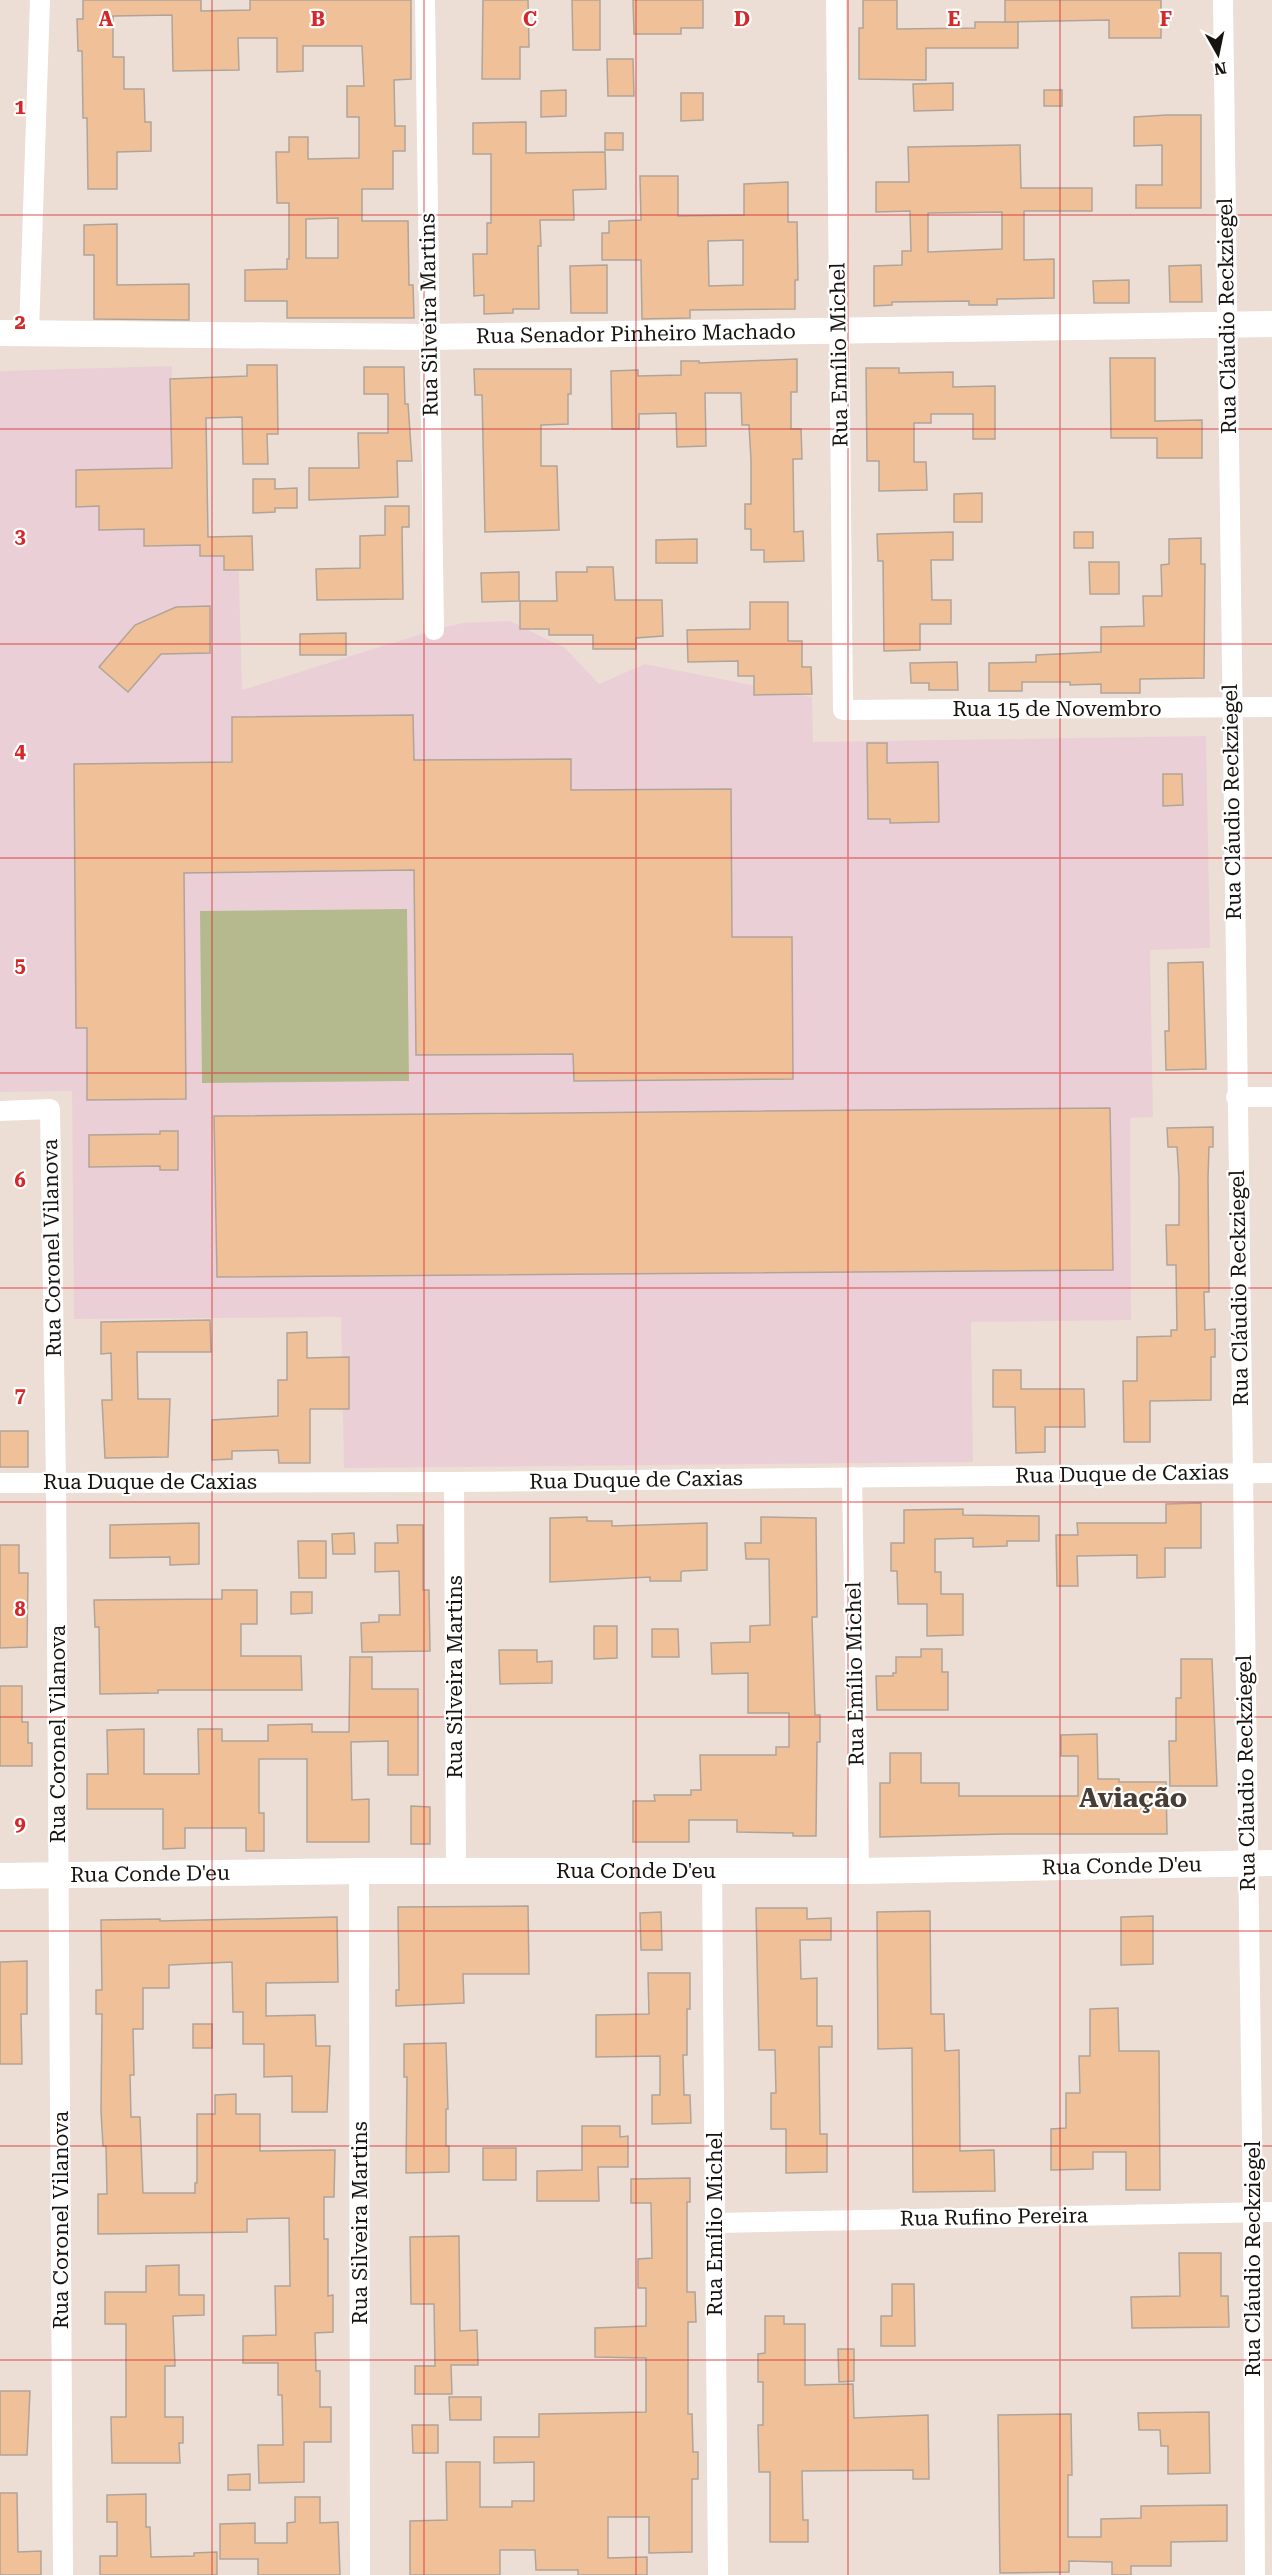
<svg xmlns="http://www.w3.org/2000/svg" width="1272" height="2575" viewBox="0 0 1272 2575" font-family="'Roboto Serif',serif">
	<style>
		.industrial { fill: #ead0d6 }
		.green { fill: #b4ba8d }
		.building { fill: #f0c199; stroke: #b0a499; stroke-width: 1.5; fill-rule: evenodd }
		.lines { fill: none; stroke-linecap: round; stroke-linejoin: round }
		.minor { stroke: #fff; stroke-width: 20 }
		.tertiary { stroke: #fff; stroke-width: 26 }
		.grid { fill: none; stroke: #d62828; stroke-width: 1.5; stroke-opacity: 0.55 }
		.labels { text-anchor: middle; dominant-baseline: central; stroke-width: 4.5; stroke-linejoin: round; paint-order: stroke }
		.street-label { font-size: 21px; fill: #17130f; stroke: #fff }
		.district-label { font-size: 27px; font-weight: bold; fill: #483d35; stroke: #fff }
		.grid-label { font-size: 20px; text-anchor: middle; font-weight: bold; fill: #d62828; stroke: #fff; stroke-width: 4.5; stroke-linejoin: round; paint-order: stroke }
	</style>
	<rect width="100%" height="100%" fill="#ecded4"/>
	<path class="industrial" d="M172,366l-1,173h67l4,151 192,-60 28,-7 48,-2 55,27 34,36 46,-20 167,33 1,45 393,-6 4,212 -60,2 3,167 -23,1 1,202 -160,2 2,140 -629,6 -3,-151 -267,2 -2,-228 -72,1v-721z"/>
	<path class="green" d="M407,909l2,172 -207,2 -2,-172z"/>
	<g class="building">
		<path d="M83,0h118v11l49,-1v-10h161v79l-17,1 1,46h10v25h-12v38h-31v32h46l1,64h4l1,33h-127v-17h-42v-31l42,-1v-10h2v-56h-12l-1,-51h13v-15h19v22l51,-1v-41h-12v-31h17l-2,-40h-59v25l-26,1v-34h-39l1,32 -66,1 -1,-56 -59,1v41h11v32h20l1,33h6v29l-34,1v37h-29l-1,-71h-4l-1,-67h-4l-1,-32h6zM338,218v40h-32v-39z"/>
		<path d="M483,0h45l1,47h-9v32h-38z"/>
		<path d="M572,0h28v50h-27z"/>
		<path d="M633,0h70v28h-22v6h-47z"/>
		<path d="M863,0h34v29l78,-1v-6h43v26h-92v32l-67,-1v-51h4z"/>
		<path d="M1005,0h156v38h-52v-18l-104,2z"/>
		<path d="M607,59h26l1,37h-26z"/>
		<path d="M953,83v27l-39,1 -1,-27z"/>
		<path d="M566,90v26l-25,1v-26z"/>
		<rect x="1044" y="90" width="18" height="16"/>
		<path d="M681,93h22v27l-22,1z"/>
		<path d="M1167,115h34v93h-65v-23h26v-40l-28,1v-29z"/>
		<path d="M526,122v31l79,-1 1,37 -33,1 1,30h-34l1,26h-3l1,63h-26v4l-29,1v-19l-10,1 -1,-42h14v-31h4v-69h-18v-31z"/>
		<rect x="605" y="133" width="18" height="17"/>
		<path d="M1020,145l1,43h71v23h-68v49l30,-1v39l-57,1v6h-28v-4l-77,1v3l-18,1v-40l28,-1v-14h9l-1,-40 -34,1v-30h33l-1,-35zM1002,212v37l-74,3v-39z"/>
		<path d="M640,176h38v40l66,-1v-31l44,-2v40h9l1,58h-3v29l-105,1v8l-48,1 -1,-59h-39v-27h7v-12l32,-1zM743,240v45l-34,1 -1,-45z"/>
		<path d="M117,224v61l72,-1v36l-95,-1v-64h-10v-30z"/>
		<path d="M607,265v48h-36l-1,-47z"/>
		<path d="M1201,265l1,37h-32l-1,-36z"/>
		<path d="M1129,280v23h-35l-1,-22z"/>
		<path d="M1110,358h45v63l47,-1v38h-45v-20h-46z"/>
		<path d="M797,359v33h-6v37h10l1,30h-9l1,73 9,-1 1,30 -40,1v-12h-13v-21h-6v-25h6v-44l-2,-35h-7l-1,-32h-36l1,53 -29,1 -1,-34 -37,1v15h-27l-1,-58 27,-1v6l43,-1v-14h18v2z"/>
		<path d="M247,365h30l1,69h-11l1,30h-25l-1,-47 -36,1 2,119 44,-1 1,34h-29v-14h-24v-11l-56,1v-17l-45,1v-24l-23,1v-37l96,-2 -2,-89 77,-3z"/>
		<path d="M364,367h40l1,37h3l4,57h-15l1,36 -89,3v-32h50l-1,-35h30v-39h-24z"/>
		<path d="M866,368h33v5l54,-1v15l42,-1v53h-22v-25h-42v9h-17v39h12l1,28 -48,1v-30h-12z"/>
		<path d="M474,369h97v25h-3v30l-27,1v41h16l2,64 -74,2 -3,-137h-7z"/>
		<path d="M253,479h22v10l22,-1v20h-22v4l-22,1z"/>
		<path d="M982,493v29h-28v-28z"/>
		<path d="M385,506h24v21h-7l1,72 -86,1 -1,-31 44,-1v-32l25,-1z"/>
		<path d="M953,532v28h-22l1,40h19v24h-31v26l-36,1 -1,-90h-5l-1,-27z"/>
		<rect x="1074" y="532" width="19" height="16"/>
		<path d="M1201,538v26h4l-1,114 -64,1v14h-39v-9l-31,1v-3h-48v9h-33v-28l47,-1v-7l65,-3v-25l43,-1 -1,-30h19l-1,-31 8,-1v-25z"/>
		<path d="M697,539v24h-41v-23z"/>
		<path d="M1089,562h30v32h-29z"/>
		<path d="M587,567h26l2,33h47l1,36 -27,2v11h-43v-14h-44v-6h-29v-28h37l-1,-29h31z"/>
		<path d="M519,572v29l-37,1 -1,-29z"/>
		<path d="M750,602h38v39h14v26h9l1,27 -58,1v-19h-16v-15l-50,1 -1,-32 63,-1z"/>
		<path d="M210,606v47l-49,1 -33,38 -29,-25 36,-42 41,-18z"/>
		<path d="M346,633v22h-46v-21z"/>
		<path d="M957,662l1,28h-29v-7h-18l-1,-20z"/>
		<path d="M413,715l1,45 157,-1v31l160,-1 1,148h60l1,142 -219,2 -1,-27 -157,1 -2,-185 -230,3 2,226 -99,1v-72h-11l-2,-264 158,-2v-45z"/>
		<path d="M867,743h20v20l51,-1 1,60 -49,1v-4h-22z"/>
		<path d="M1163,774h19l1,31 -20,1z"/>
		<path d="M1203,962l3,107 -40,1 -1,-39h4l-1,-68z"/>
		<path d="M1110,1108l3,162 -896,7 -3,-161z"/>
		<path d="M1213,1127v20h-4l-1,30 1,115h-5l1,38 10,-1v28h-4v43l-61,1v41h-26l-1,-61h14v-44l34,-1v-6h6l-1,-65h-9l-1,-40h13v-46l-2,-32h-9l-1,-19z"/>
		<path d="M160,1131h18v39h-18v-4l-71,1v-32l71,-1z"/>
		<path d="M210,1320l1,32h-74l1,47h32l-2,58 -63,1 -3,-58h10l-1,-47 -10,1v-32z"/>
		<path d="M307,1332v26l42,-1v52h-39v54h-31l-1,-13 -46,1v8l-20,1v-40l66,-4v-36h9v-47z"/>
		<path d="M993,1370h28v19h63l1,38h-40v25l-29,1 -1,-46h-22z"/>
		<rect x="0" y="1431" width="28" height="36"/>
		<path d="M1201,1503v45h-36v29l-28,1v-23l-60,1 1,30h-21l-1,-51h22l-1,-12h89v-19z"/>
		<path d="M963,1509v6l76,1v25h-32v5l-34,1v-9l-38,1v33h6v22h22v41l-36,1v-32h-29l-1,-33h-6v-28h13v-33z"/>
		<path d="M587,1517v4h25v5l95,-3v47l-24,1 -2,1v9h-31v-4l-100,5v-64z"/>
		<path d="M761,1517l55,1 1,99h-5l3,98h5v27h-3l-1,94h-23v-3l-56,-1v-12h-48v22h-56v-41h22l-1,-6h37v-5h10l-1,-35h76v-8h13v-34h-41v-40l-36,1 -1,-31 39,-1v-16l20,-1 -1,-66h-23l-1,-16h16z"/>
		<path d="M199,1523v41l-29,1v-8l-60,1v-33z"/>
		<path d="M397,1525h26v65h6l1,61 -68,1 -1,-29 18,-1v-7h21l-1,-44 -24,1v-29h23z"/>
		<path d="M354,1533l1,21h-22l-1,-20z"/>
		<path d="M298,1541h28v37h-27z"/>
		<path d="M0,1545h19v28h9l-1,74 -27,1z"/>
		<path d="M222,1590h35v34h-16v32h60l1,34h-144v3l-58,1 -1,-67h-4l-1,-27 128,-1z"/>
		<path d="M291,1592h21v21l-21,1z"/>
		<path d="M594,1626h23v32l-23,1z"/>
		<path d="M652,1629h26l1,28h-27z"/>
		<path d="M921,1649h21v23h6v38h-71l-1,-34h17v-3h3v-16h25z"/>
		<path d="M499,1650h38v12l15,-1v22l-52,1z"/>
		<path d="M350,1657h22v32h46v86h-30v-34l-37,1 1,58 17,-1v43h-62v-83h-48v54h5v38h-18v-23h-61v20l-22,1v-40h-76v-35h21l-1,-44 37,-1v45h55l-1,-45h24v12h46v-16l44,-1v8h37z"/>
		<path d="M1181,1659h31l5,127h-47l-1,-45h7v-43h5z"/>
		<path d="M0,1686h22v36h6v21h4v23h-32z"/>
		<path d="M1097,1734l1,45h21v3h47l1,52h-162l-125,3v-54h10v-30h31v30h38v13h119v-40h-17v-21z"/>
		<path d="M411,1806l19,1v37h-19z"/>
		<path d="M528,1906l1,68h-66l1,29 -68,3v-16h3l-1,-83z"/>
		<path d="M756,1908h51v11l24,-1v22h-31l1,39 16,-1v48h15v21h-13l1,87h7v38l-41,1v-44h-15v-36h5l-1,-43h-16z"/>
		<path d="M930,1911l1,103h13l1,37 14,-1 1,101 34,-1 1,41 -82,1 -1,-144 -34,1 -1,-137z"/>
		<path d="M661,1912l1,38h-21l-1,-37z"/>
		<path d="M1153,1916v48l-32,1v-48z"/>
		<path d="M337,1917l1,65 -72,1v33l49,-1 1,31h14l-3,66h-35v-36l-28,1v-33h-21v-32h-10l-1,-50 -63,3v23h-26v41h-10l1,46h-4l1,42h9l3,76h52v-10h2v-69h18v-19l21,-1v20h24v37l75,-1 -1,47h-10v42h4v57l5,-1v37l-18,1 1,38h4v36h11v35h-27v40l-45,1 -1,-38h25l-1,-50h-4v-32h-35v-27l33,-1 -1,-49h15l-1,-68 -42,1v13l-149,2v-40h9l-1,-48h-3l-2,-35 1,-97h-6v-24h6l-1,-70 59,-1v2z"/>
		<path d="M27,1961v53h-6l1,50h-22v-102z"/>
		<path d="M648,1973h42v36h-3v46h-4l1,40h6l1,28 -39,1v-29h8v-39l-64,1v-42l53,-1z"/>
		<path d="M1118,2008l1,43h40l1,139h-34v-38h-33v17l-42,1v-41l15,-1v-35h14l-1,-37h11v-47z"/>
		<rect x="193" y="2024" width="19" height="24"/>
		<path d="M446,2043l2,66h-2v37h3v26l-43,1 1,-96h-3v-33z"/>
		<path d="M582,2126h38v11l8,-1v31h-30l1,34h-62v-30l45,-1z"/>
		<rect x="483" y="2148" width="33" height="32"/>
		<path d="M690,2178v24h-3v90h8l1,30h-8v92h4l1,38h5v27h-6v73l-43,1v-36h-41v41l39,-1v18h-69v-5h-42l-1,-20h-35v25h-90v-54l37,-1 -1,-58h34v45h32v-6h22v-39l-40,1v-26h45v-23l107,-2v-54l-51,-1v-29l51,-2v-38h-8v-29l14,-1 -1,-55h-20v-24z"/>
		<path d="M459,2236l1,95 17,-1 1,35h-27l1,29h-37v-28h20l-1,-62h-23l-1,-67z"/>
		<path d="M1179,2253h42v43h7l1,31 -97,1 -1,-31 49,-1z"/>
		<path d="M179,2265v30h25v20l-31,1 2,50h-10v51h18v26h-4l1,20h-68l-1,-46h15v-93h-21v-32h41v-26z"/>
		<path d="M892,2284h22l1,62h-34v-30h11z"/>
		<path d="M765,2316h19v8h21v61l48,-1 1,34 74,-3 1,64h-16v-9l-111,1 1,49h5v22h-38v-70h-11l-1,-47h5v-43h-5v-28l7,-1z"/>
		<path d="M838,2349h16v32l-15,1z"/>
		<path d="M0,2391h30l-3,64h-27z"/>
		<path d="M449,2397h32v23h-31z"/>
		<path d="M1209,2412l1,61 -42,1v-28h-7l-1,-16h-21l-1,-17z"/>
		<path d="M1071,2414l1,61h-4v62h33v-18l40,-1v-12l86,-1v36l-56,1v24h-40v9h-19v-13l-43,-1v11l-69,1 -2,-158z"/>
		<path d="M412,2425h26v28h-25z"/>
		<path d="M250,2474v16h-22v-15z"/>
		<path d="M0,2493h17l1,59 23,-1v24h-41z"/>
		<path d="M146,2494v33h4l1,30 43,-1v-3l23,-1v23h-117v-19h17v-34h-10v-27z"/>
		<path d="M295,2497h25v26l18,-1 2,53h-82v-16h-38v-35l35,-1v20h32v-20l8,-1z"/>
	</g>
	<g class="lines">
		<g class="minor">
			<path d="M425,0l9,630"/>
			<path d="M836,0l7,710 429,-3"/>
			<path d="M1223,0l30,2212 2,363"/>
			<path d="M29,332l11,-332"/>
			<path d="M1236,1097h36"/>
			<path d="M0,1111l50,-2 6,373 7,1093"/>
			<path d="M852,1477l7,394"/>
			<path d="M454,1482l2,390"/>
			<path d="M0,1483l454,-1 818,-9"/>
			<path d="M359,1871l1,704"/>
			<path d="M712,1873l6,702"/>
			<path d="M716,2223l556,-11"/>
		</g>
		<g class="tertiary">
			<path id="s1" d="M0,333l428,4 844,-13"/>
			<path id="s2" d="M0,1876l359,-5h500l413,-8"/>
		</g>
	</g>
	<path class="grid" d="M212,0v2575M424,0v2575M636,0v2575M848,0v2575M1060,0v2575M0,215h1272M0,429h1272M0,644h1272M0,858h1272M0,1073h1272M0,1288h1272M0,1502h1272M0,1717h1272M0,1931h1272M0,2146h1272M0,2360h1272"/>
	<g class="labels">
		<g class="street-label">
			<text transform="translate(429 315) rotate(-91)">Rua Silveira Martins</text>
			<text transform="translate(1227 316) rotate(-91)">Rua Cláudio Reckziegel</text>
			<text stroke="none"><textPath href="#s1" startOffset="636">Rua Senador Pinheiro Machado</textPath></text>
			<text transform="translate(839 355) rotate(-91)">Rua Emílio Michel</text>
			<text x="1057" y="709">Rua 15 de Novembro</text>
			<text transform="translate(1232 802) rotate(-91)">Rua Cláudio Reckziegel</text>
			<text transform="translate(52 1248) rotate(-91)">Rua Coronel Vilanova</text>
			<text transform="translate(1239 1288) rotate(-91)">Rua Cláudio Reckziegel</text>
			<text transform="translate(1122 1474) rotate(-1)">Rua Duque de Caxias</text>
			<text transform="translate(636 1480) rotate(-1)">Rua Duque de Caxias</text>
			<text x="150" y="1482">Rua Duque de Caxias</text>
			<text transform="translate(855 1674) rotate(-91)">Rua Emílio Michel</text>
			<text transform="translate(455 1677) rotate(-90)">Rua Silveira Martins</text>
			<text transform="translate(58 1734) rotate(-90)">Rua Coronel Vilanova</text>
			<text transform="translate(1246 1773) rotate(-91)">Rua Cláudio Reckziegel</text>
			<text stroke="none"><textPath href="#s2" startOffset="1122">Rua Conde D'eu</textPath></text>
			<text stroke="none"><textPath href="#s2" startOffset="636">Rua Conde D'eu</textPath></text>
			<text stroke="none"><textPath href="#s2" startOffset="150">Rua Conde D'eu</textPath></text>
			<text transform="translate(994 2217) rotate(-1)">Rua Rufino Pereira</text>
			<text transform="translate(61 2220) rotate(-90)">Rua Coronel Vilanova</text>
			<text transform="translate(360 2223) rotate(-90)">Rua Silveira Martins</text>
			<text transform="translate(715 2224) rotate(-90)">Rua Emílio Michel</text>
			<text transform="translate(1253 2259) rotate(-90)">Rua Cláudio Reckziegel</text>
		</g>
		<g class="district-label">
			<text x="1133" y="1798">Aviação</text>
		</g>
	</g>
	<g class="grid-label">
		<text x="106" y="26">A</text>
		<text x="318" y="26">B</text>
		<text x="530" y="26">C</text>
		<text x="742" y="26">D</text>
		<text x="954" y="26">E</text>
		<text x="1166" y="26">F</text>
		<text x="20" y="114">1</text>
		<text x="20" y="329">2</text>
		<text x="20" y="543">3</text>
		<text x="20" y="758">4</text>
		<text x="20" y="972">5</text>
		<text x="20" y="1187">6</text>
		<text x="20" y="1402">7</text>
		<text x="20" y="1616">8</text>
		<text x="20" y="1831">9</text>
	</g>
	<g transform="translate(1218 54) rotate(171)" stroke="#ffffff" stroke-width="4.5" paint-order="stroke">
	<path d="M0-4.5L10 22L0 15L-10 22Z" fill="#17130f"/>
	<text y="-9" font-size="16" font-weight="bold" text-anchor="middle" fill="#17130f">N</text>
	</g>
</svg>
